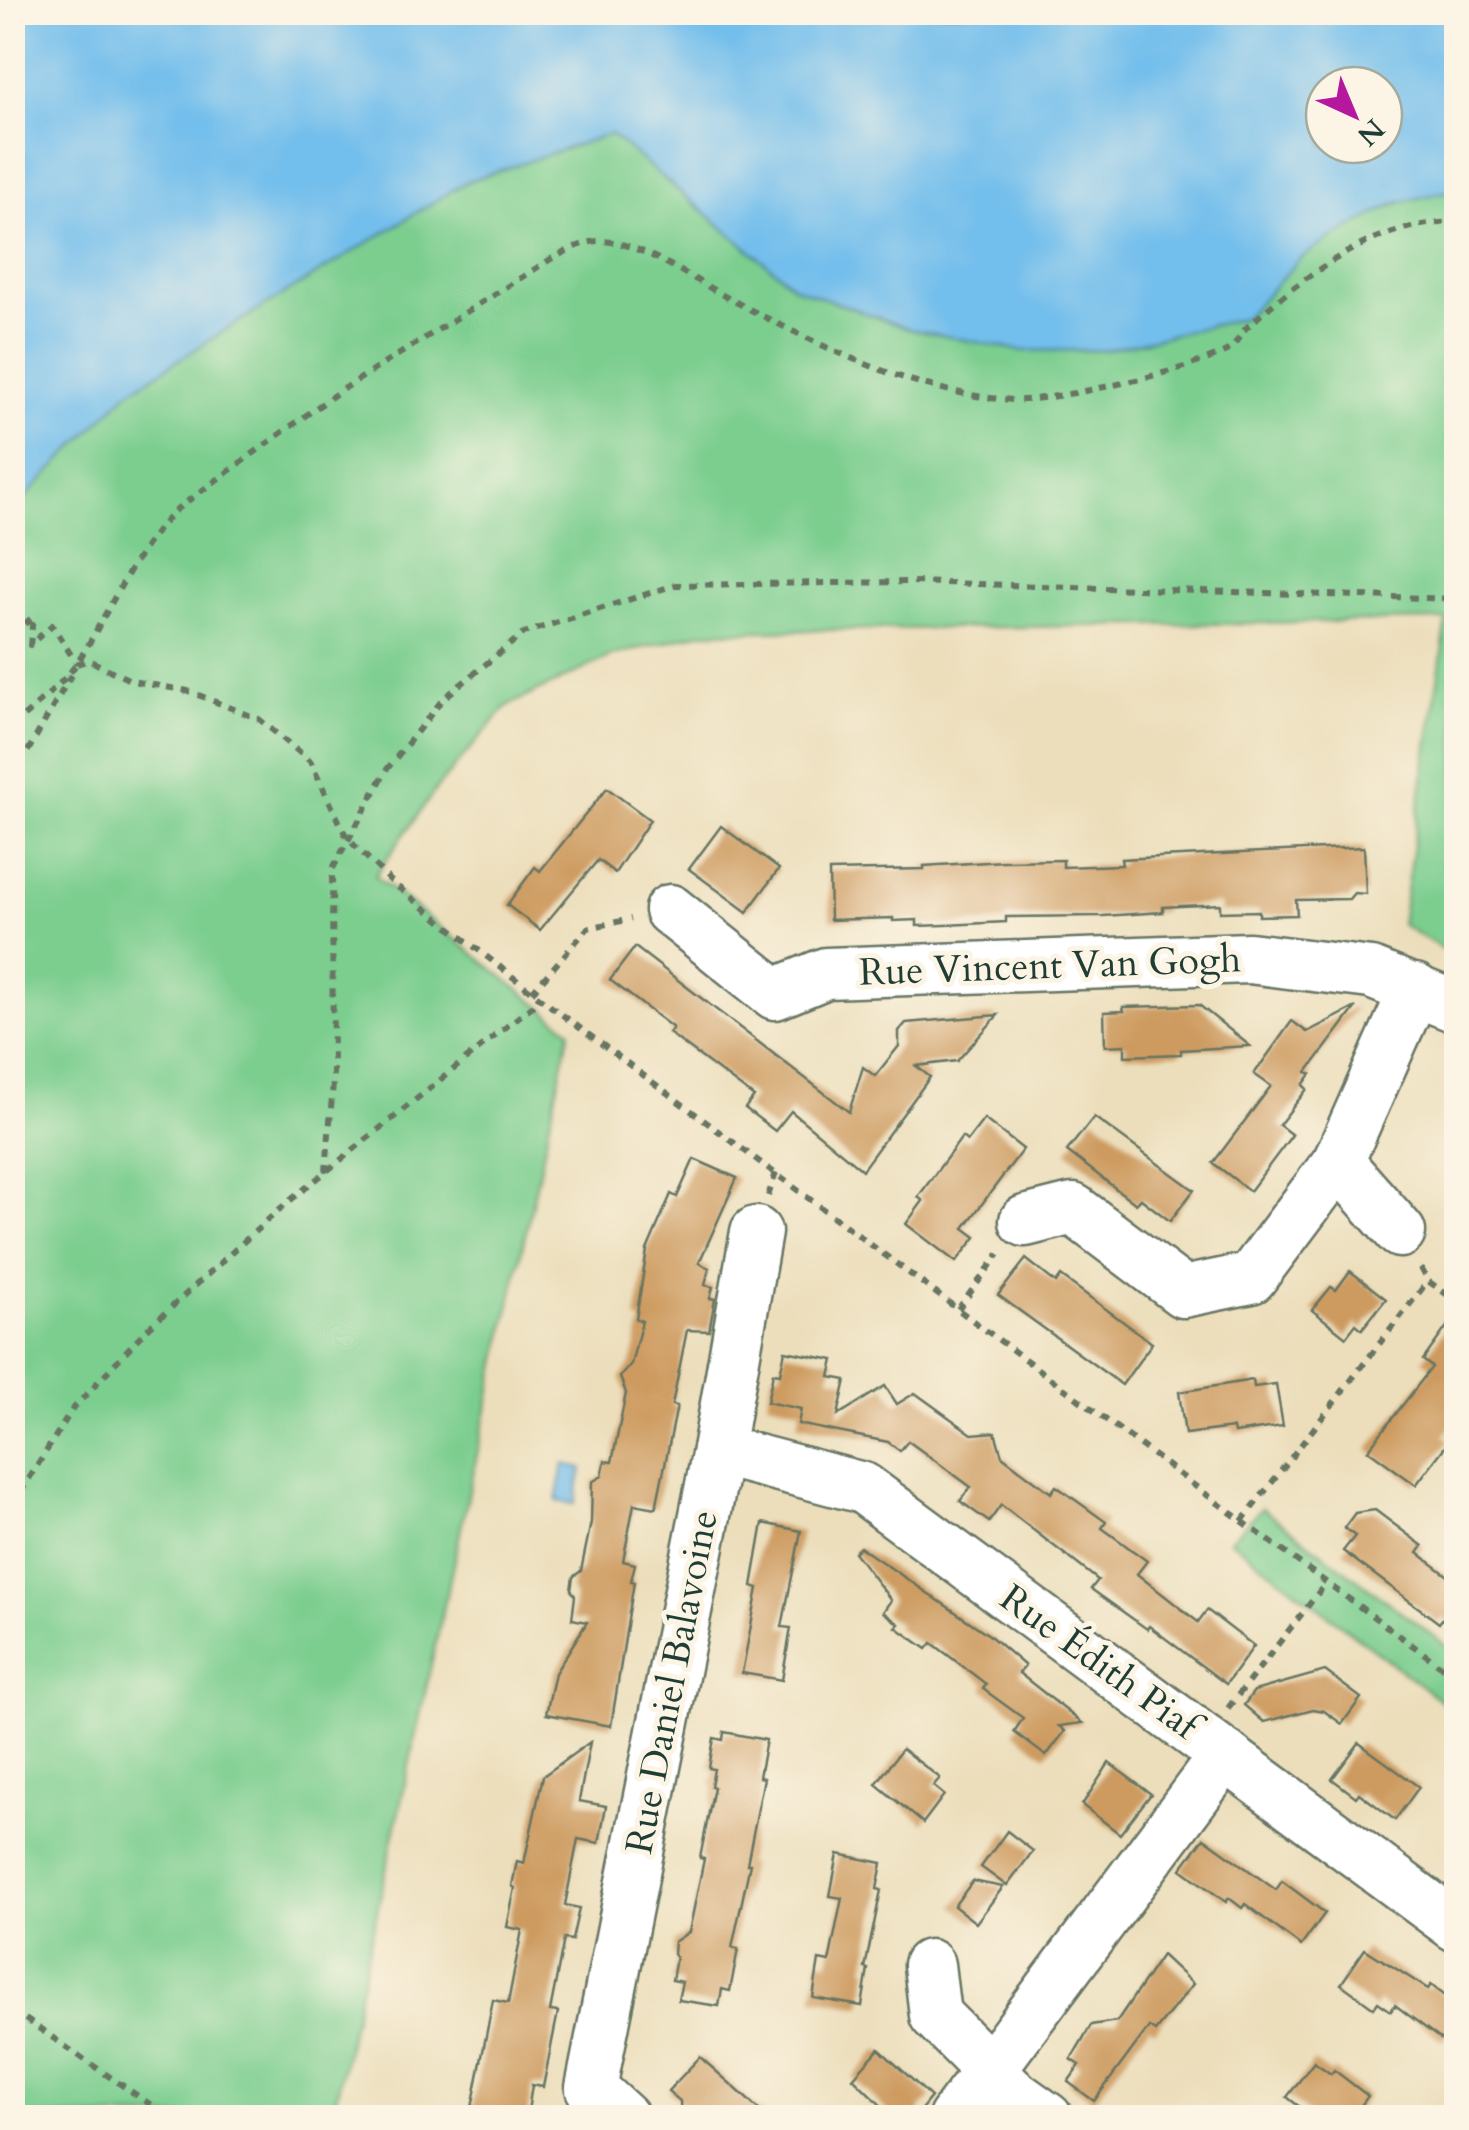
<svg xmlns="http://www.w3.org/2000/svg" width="1469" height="2130" viewBox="0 0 1469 2130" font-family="Cardo,serif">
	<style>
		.green { fill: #7cce8f; stroke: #4e8662; stroke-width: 2.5 }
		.water { fill: #72beec; stroke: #487e90; stroke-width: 2.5; fill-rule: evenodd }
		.building { fill: #cd9b61 }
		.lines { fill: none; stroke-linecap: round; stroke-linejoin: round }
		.minor-casing { stroke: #677563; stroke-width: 55 }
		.path { stroke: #677563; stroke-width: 6; stroke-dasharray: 8 8; stroke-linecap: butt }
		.minor { stroke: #fff; stroke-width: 50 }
		.labels { text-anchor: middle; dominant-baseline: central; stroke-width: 10; stroke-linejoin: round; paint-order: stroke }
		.street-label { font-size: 38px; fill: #1f3d34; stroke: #fcf5e5 }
	</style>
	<rect width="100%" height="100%" fill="#fcf5e5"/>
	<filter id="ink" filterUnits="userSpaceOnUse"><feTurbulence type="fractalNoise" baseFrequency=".01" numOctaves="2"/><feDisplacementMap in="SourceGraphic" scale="20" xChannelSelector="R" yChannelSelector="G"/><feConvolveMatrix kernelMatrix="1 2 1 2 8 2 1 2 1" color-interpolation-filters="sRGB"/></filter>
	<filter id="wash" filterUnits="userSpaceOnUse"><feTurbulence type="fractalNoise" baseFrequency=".0048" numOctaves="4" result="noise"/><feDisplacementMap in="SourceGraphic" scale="40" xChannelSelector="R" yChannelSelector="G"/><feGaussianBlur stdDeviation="2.25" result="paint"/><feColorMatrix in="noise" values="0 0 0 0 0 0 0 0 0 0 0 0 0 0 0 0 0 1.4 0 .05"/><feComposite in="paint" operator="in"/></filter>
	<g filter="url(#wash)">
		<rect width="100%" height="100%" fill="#ecdebb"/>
		<g class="green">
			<path d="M610,133l186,155 448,30c18,-19 35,-40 54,-58 31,-28 118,-72 158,-67v764l-55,-33 46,-304 -744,12 -92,24 -104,50 -71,83 -61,87 195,154 -238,1087h-319l-1,-1608 115,-116 97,-62 244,-150z"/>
			<path d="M1262,1508l194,145v59l-226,-172z"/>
		</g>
		<g class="water">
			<path d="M13,12l1443,1v180l-12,-1 -50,12 -65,36 -28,18 -57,60 -138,32 -84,1 -113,-22 -113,-41 -186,-154 -142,47 -244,150 -97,62 -114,117zM1324,85h60v60h-60z"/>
			<path d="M564,1464l18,4 -7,36 -18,-3z"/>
		</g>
		<g id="blocks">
			<g class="building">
				<path d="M607,788l43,32 -35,53 -17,-13 -58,70 -33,-25 28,-38 5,4z"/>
				<path d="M721,826l58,43 -32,43 -58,-43z"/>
				<path d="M1364,847l2,47 -12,-1 -5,6 -53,1 1,15 -38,1v-5l-39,1v-8l-57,3v5l-60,4 -97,1v5l-61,3 -28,1v-6l-24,1v-3l-63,2 -1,-49 95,-2v-3l80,-5 59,-1v7l59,-2 -1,-6z"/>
				<path d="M635,947l214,165 14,-45 12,9 24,-30v-15l7,-8 92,-8 -41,46 -41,5 14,11 -68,93 -71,-59 -16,20 -30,-23 9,-11 -85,-64 4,-5 -63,-48z"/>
				<path d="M1199,1005l51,41 -69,4v4l-56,2v-11l-20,1 -1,-34 20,-1 -1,-4z"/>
				<path d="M1356,1007l-49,65 4,2 -8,11 4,4 -28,36 13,10 -42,56 -37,-28 58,-77 -17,-12 38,-53 15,11z"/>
				<path d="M1094,1117l100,73 -24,31 -29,-22 -5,5 -69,-53z"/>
				<path d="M984,1119l39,30 -59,79 12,9 -20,25 -50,-38 17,-23 -5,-4 44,-60 5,4z"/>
				<path d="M694,1159l43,19 -38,85 10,5 -4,17 8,2 -3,11 5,1 -6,32 -22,-1 -15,75 5,1 -21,102 -22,-4 -11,57 12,3 -4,17 3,1 -23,144 -65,-12 9,-41 32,-51 -15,-3 3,-23 -4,-6 2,-13 8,-6 10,-49 1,-40 10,-6 3,-15 7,1 14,-69 -6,-16 11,-13 11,-43 -6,-2 11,-69 24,-56 6,3z"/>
				<path d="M1026,1259l30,24 5,-7 91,67 -30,42 -124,-90z"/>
				<path d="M1350,1271l36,28 -24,30 -6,-5 -10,13 -34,-27 19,-23 5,3z"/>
				<path d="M1456,1314v106l-12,16 6,4 -34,45 -48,-35 64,-83 -9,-7z"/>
				<path d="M785,1351l49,9 -4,17 16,3 -8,35 47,-29 12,18 18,-11 57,41 23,-2 7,24 49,37 5,-7 50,36 -4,6 45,33 -10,13 61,48 9,-12 47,36 -28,38 -77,-58 -2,3 -56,-40 7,-9 -97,-75 -12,17 -29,-21 11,-14 -63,-46 -8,10 -12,-9 -90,-18 3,-15 -34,-7 6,-29 7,1z"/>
				<path d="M1253,1380l1,7 22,-3 7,42 -49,7 -1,-5 -48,6 -6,-42z"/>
				<path d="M1375,1510l48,36 -5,7 38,29v45l-13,-9 -4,5 -96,-72 12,-15 -11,-8 11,-15z"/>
				<path d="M763,1523l38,8 -19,96 9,1 -9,52 -40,-7 16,-85 -6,-2z"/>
				<path d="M860,1547l129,88 36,31 -6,7 63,50 -23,3 6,5 -19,25 -32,-24 9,-14 -40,-29 3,-5 -54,-41 -5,6 -31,-22 3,-3 -16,-12 8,-12 -37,-48z"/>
				<path d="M1325,1671l36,27 -19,26 -18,-13 -11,-2 -49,13 -20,-17 10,-14z"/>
				<path d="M724,1732l42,8 -7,37 5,1 -17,86h3l-18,84 6,1 -8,42 -8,-2 -3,17 -41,-6 4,-18 -10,-2 4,-22 -3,-4 1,-12 15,-10 15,-73 -4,-1 14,-71 -3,-1 3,-17 -5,-1 5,-30 9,2z"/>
				<path d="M590,1742l-11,59 27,5 -7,37 -21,-4 -13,66 14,3 -7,32 -8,-1 -14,72 8,1 -15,75 -11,-2 -5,33h-57l23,-118 15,3 14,-73 -15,-3 8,-39 -3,-2 5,-25 7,2 19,-87z"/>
				<path d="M1359,1743l60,44 -24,33 -36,-27 -3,4 -24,-18z"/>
				<path d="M902,1749l38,29 -7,8 11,9 -21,28 -47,-39z"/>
				<path d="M1109,1763l42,31 -31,40 -38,-29z"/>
				<path d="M1007,1831l26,20 -26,35 -26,-19z"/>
				<path d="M1204,1838l72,52 6,-9 43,32 -24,33 -56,-42 -3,4 -13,-10 -3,4 -45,-33z"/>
				<path d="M838,1854l44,9 -5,26 4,1 -16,78 3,1 -6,37 -49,-8 6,-38 10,2 13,-64 -12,-2z"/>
				<path d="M973,1881l30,6 -27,36 -22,-17z"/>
				<path d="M1365,1949l63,40 3,-4 25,19v18l-13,19 -48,-36 -4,6 -13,-9 -4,6 -33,-24z"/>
				<path d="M1162,1955l31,29 -38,47 -6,-4 -55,74 -26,-19 12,-17 -9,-6 20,-34 26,-4z"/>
				<path d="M879,2049l52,48 -17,21h-20l-41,-40z"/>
				<path d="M700,2057l34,30 34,31h-87l-1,-17 -12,-10z"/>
				<path d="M1314,2062l17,12 3,-4 34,26 -16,22h-38l-27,-21z"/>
			</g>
		</g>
	</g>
	<g filter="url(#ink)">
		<use href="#blocks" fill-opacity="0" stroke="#677563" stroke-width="2.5"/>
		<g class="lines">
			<defs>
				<g id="minor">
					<path d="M670,910l105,84 51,-21 423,-15 122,15 85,34"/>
					<path d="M1338,1162l62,70"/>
					<path d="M1025,1221l48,-12 110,83 68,-14 87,-116 77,-173"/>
					<path d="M718,1450l145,38 593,438"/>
					<path d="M929,1965l6,50 81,81 31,22"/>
					<path d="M624,2118l-33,-30 127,-638 38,-218"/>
					<path d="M954,2118l271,-363"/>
				</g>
			</defs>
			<use href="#minor" class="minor-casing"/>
			<g class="path">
				<path d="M12,634l21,-17 -3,28 22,-20 25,39"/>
				<path d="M77,664l12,-4 43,21 56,10 71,28 52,43 36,76 47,46 147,115 701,522 214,156"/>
				<path d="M12,727c22,-21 51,-42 67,-67 33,-53 54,-108 99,-152l156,-113 217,-136c15,-7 32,-18 49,-18 37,-1 97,41 130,58 88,46 183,95 283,101 32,3 198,-33 219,-53 5,-5 8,-13 13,-18 55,-51 132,-110 211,-106"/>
				<path d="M12,779l62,-109"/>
				<path d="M532,992l56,-64 43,-9"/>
				<path d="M326,1172l7,-89 -1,-213 55,-101 56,-70 81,-66 151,-48 235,-3 546,17"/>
				<path d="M768,1196l8,-23"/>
				<path d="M1421,1268l7,13 28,20"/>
				<path d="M958,1309l41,-55"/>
				<path d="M12,1506l60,-96 71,-77 139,-126 259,-208"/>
				<path d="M1242,1521l186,-240"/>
				<path d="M1228,1708l98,-125"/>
				<path d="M12,2010l158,108"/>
			</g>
			<use href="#minor" class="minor"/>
		</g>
	</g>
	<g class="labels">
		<g class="street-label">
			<text transform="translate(1050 966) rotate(-2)">Rue Vincent Van Gogh</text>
			<text transform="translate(1099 1662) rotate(36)">Rue Édith Piaf</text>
			<text transform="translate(672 1682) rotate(-79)">Rue Daniel Balavoine</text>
		</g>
	</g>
	<rect width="1469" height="2130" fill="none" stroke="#fcf5e5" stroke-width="50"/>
	<g transform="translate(1354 115) rotate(136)"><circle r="48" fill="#fcf5e5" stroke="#a4ab9e" stroke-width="2.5"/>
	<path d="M0-8L18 38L0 25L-18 38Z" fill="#b5179e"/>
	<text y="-15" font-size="28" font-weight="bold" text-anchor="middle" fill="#1f3d34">N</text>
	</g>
</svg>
